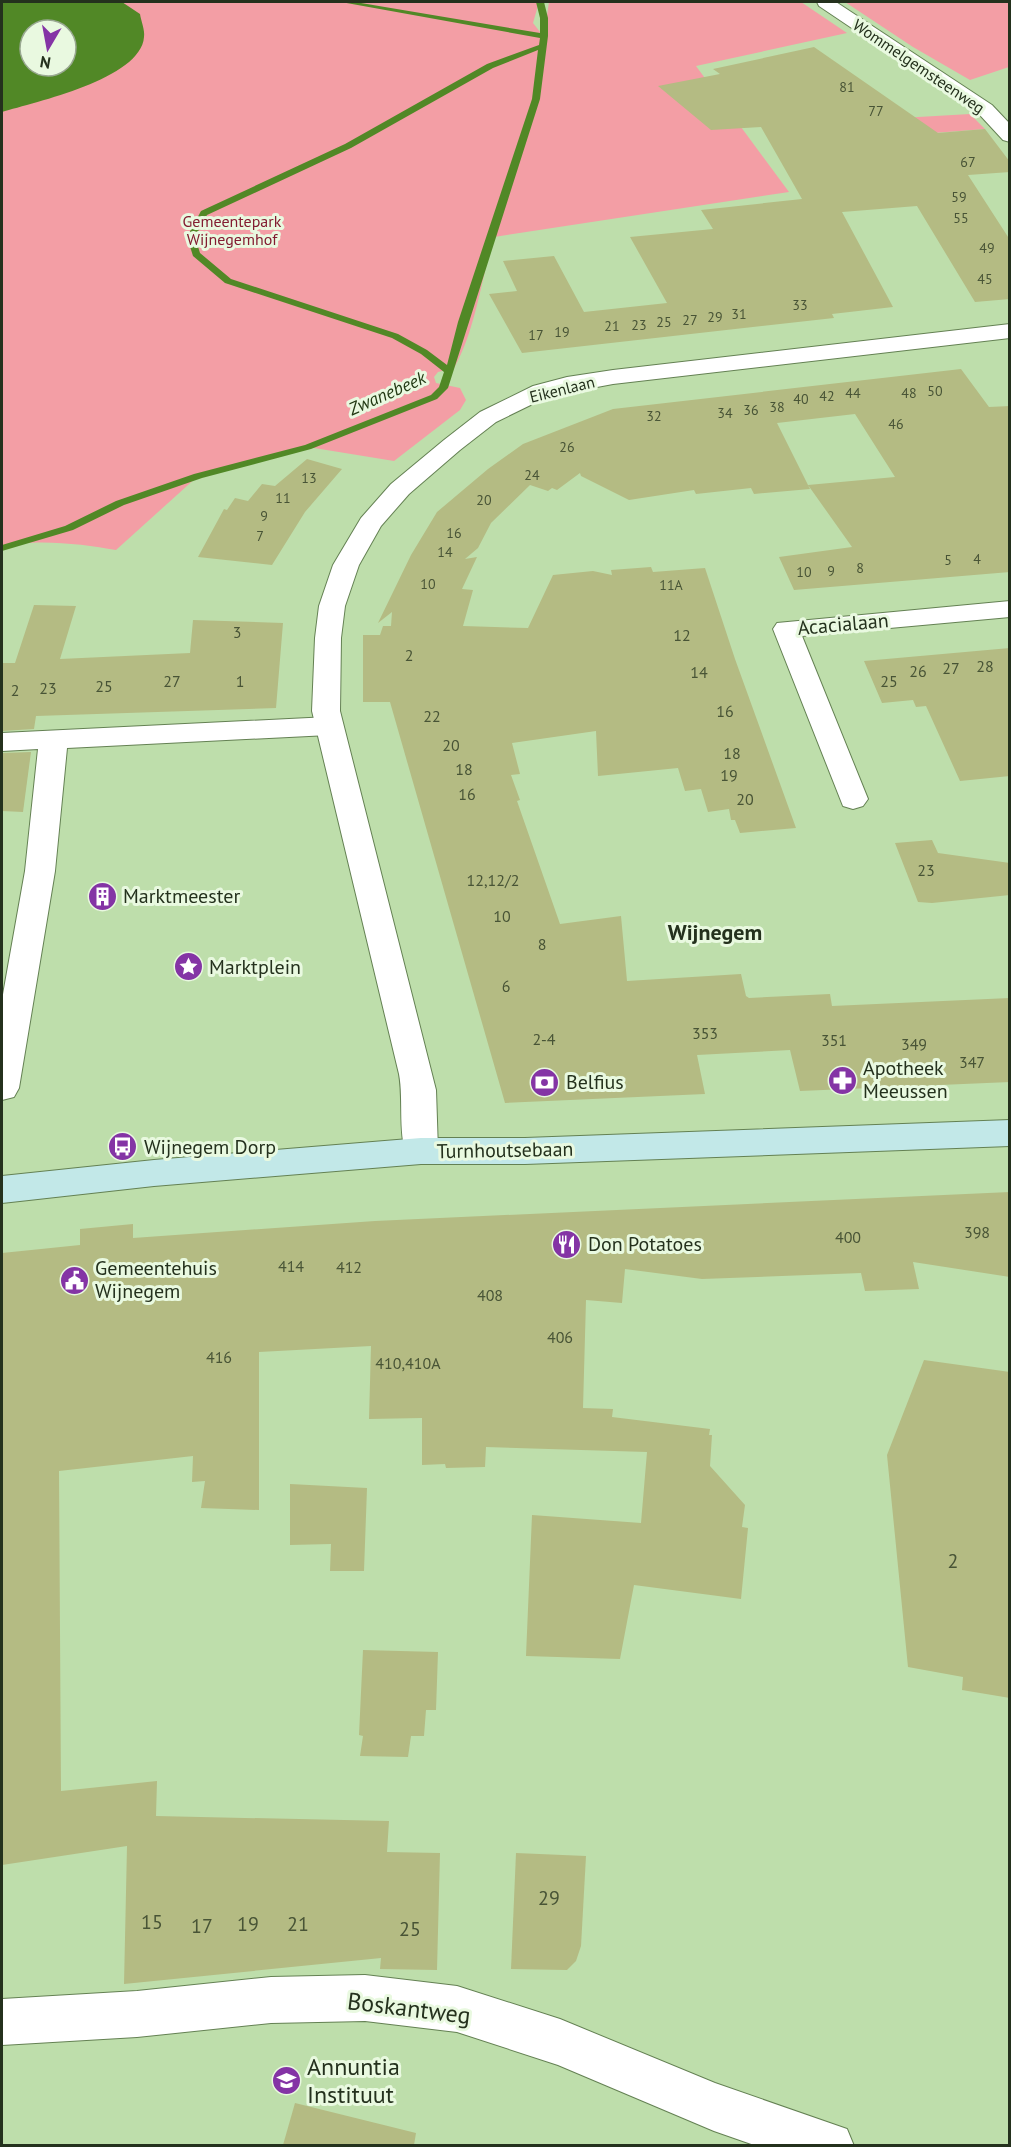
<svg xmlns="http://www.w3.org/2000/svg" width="1011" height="2147" viewBox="0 0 1011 2147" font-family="'PT Sans',sans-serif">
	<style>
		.green { fill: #f39ea5; fill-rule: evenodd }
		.water { fill: #518826; fill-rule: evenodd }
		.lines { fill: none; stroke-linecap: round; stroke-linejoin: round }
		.stream { fill: #518826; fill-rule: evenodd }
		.building { fill: #b4bb83 }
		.minor-casing { stroke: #648153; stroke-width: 2 }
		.tertiary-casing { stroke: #648153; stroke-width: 2 }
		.secondary-casing { stroke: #648153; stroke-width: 2 }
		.minor { fill: #fff; fill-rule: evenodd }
		.tertiary { fill: #fff; fill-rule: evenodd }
		.secondary { fill: #c2e8e8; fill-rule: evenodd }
		.labels { text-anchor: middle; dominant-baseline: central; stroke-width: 6; stroke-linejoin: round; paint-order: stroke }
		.far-number-label { font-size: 14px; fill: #485436 }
		.far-street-label { font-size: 16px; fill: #24311d; stroke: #e9f9e0 }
		.far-park-label { font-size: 16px; fill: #831c31; stroke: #e9f9e0 }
		.number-label { font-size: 16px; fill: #485436 }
		.far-water-label { font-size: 18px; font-style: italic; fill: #223913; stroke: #e9f9e0 }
		.street-label { font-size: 20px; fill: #24311d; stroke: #e9f9e0 }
		.poi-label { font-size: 20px; fill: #24311d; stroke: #e9f9e0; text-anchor: start }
		.near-number-label { font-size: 20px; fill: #485436 }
		.quarter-label { font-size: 22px; font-weight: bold; fill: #24311d; stroke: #e9f9e0 }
		.near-street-label { font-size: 24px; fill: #24311d; stroke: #e9f9e0 }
		.near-poi-label { font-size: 24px; fill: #24311d; stroke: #e9f9e0; text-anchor: start }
	</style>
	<rect width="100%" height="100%" fill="#bedeab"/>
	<g class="green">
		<path d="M2,2h537l-6,21 11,14 5,-35h252l46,31 -151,33 93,126 -295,45c-13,42 -18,92 -40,131l-16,4 -4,5 2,6 24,5 6,12 -6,10 -66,51 -86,-14 -110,29 -82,74c-33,-6 -82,-12 -114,-3zM30,30h36v36h-36z"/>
		<path d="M845,2h164v65l-39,13 -57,-33z"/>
		<path d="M970,114l15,15 -206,16 -16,-19z"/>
	</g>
	<path class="water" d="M2,2h120l18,12c1,7 5,16 4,23 -3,42 -109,65 -142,75zM30,30h36v36h-36z"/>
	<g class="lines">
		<path class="stream" d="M341,2h14l185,31v-15l-4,-16h8l4,16v18l-8,63 -92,289 -11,11 -126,50 -109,29 -78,27 -51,25 -71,21v-6l63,-19 51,-25 78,-27 111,-29 126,-50 8,-8 5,-15 -23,-18 -29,-16 -167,-55 -32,-27 -6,-19 14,-26 144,-67 142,-80 52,-19 1,-7zM538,50l-6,49 -74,223 -11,43 -20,-15 -29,-16 -167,-55 -31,-26 -5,-16 12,-22 144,-67 142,-80z"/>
	</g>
	<g class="building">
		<path d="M814,47l124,86 47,-4 25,33v10l-42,3 42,65v59l-35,3 -58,-96 -75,6 51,95 -61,7 2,4 -312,35 -33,-59 28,-3 -14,-30 51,-5 30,56 83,-9 -37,-66 83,-8 -12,-19 101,-11 -41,-72 -50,3 -53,-44 62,-12 -7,-5z"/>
		<path d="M961,369l28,38 21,-1v166l-216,18 -15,-33 73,-10 -44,-62 87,-8 -40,-63 -78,9 33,66 -56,5 -3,-6 -55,6 -2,-4 -65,10 -48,-24 -1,-3 -23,17 -5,-2 -4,3 -18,-6 -39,38 -13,25 -13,11 12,-2 -15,32 11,1 -10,36 65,2 25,-53 40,-4 19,4 -1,-5 40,-3 2,5 52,-4 30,91 61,169 -56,5 -5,-13h-4l-2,-11 -21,3 -7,-23 -16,2 -7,-23 -80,8 -2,-45 -84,12 8,31 -9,1 9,25 -3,1 43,123 61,-8 6,65 114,-7 5,22 3,2 81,-4 2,12 178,-8v84l-210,9 -10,-41 -93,5 8,39 -200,9 -115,-401h-27v-67h17l3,-9h8l1,-14 -14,11 33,-68 26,-43 51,-43 35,-25 90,-35z"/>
		<path d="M307,459l35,10 -37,43 -33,53 -74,-8 26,-48 3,1 8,-12 13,3 14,-17 13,2z"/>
		<path d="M34,605l42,1 -16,53 130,-6 3,-33 90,3 -7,85 -240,8 -2,13 -32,2v-68h13z"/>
		<path d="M1010,648v128l-50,5 -34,-75 -10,1 -3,-7 -31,3 -18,-42z"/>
		<path d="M31,752l-8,60 -21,-1v-58z"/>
		<path d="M932,840l6,13 72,10v32l-78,8 -14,-1 -23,-59z"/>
		<path d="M1010,1192v85l-97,-15 6,27 -54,2 -4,-18 -159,6 -77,-10 -3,34 -36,-3 -3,108 30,1 -1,8 98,12 -1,6h3l-2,31 35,39 -3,22 6,1 -7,71 -107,-14 -14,74 -94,-3 6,-141 109,8 6,-71 -161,-5 -1,20 -39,1 -1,-4 -23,1v-47l-53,1 2,-73 -112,6v158l-58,-2 4,-27 -13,1 1,-26 -134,15 2,320 96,-10 -1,35 233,5 -2,31 53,1 -3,117 -57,-1 1,-11 -257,26 3,-138 -125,19v-612l78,-8v-16l53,-5v14l242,-17z"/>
		<path d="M924,1360l86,12v326l-48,-8 1,-13 -55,-10 -21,-212z"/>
		<path d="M290,1484l77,4 -3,83h-34l1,-27 -41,1z"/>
		<path d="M363,1650l75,2 -2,58h-10l-2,26h-13l-3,21 -48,-1 3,-20 -4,-1z"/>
		<path d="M516,1853l70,3 -5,90 -5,15 -9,9 -56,-1z"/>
		<path d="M295,2103l121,30 -2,12h-131z"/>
	</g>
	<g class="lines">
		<defs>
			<g id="minor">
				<path d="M1010,601v16l-208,19 66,163 -5,7 -10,3 -10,-3 -70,-177 4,-6z"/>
				<path d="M329,717l10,3 4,6 -4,6 -10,3 -262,13 -12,123 -36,217 -5,9 -12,3v-100l23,-129 13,-122 -36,2v-18z"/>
				<path d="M365,1975l92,11 103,33 155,64 132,46 7,17h-97l-43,-15 -156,-66 -101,-33 -92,-11 -94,2 -134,14 -135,8v-46l135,-8 134,-14z"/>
			</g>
			<g id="tertiary">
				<path d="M817,2h19l156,103 18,19v18l-7,-2 -25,-27 -159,-107z"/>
				<path d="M1010,324v14l-397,46 -64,12 -53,26 -36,28 -51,44 -28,32 -22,39 -14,41 -4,32 -1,73 96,379 2,61 -5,9 -12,4 -12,-4c-12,-21 -5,-60 -10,-86l-87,-363 3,-73 4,-32 14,-41 28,-47 30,-34 53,-44 36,-28 53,-26 34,-9 46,-7z"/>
			</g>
			<path id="secondary" d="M1010,1120v26l-485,18h-104l-267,22 -152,17v-27l152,-16 267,-22h104z"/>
		</defs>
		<use href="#minor" class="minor-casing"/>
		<use href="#tertiary" class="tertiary-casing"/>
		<use href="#secondary" class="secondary-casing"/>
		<use href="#minor" class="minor"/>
		<use href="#tertiary" class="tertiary"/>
		<use href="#secondary" class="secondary"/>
	</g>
	<defs>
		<symbol id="building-disc" viewBox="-11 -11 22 22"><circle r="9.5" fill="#8434a5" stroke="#e9f9e0"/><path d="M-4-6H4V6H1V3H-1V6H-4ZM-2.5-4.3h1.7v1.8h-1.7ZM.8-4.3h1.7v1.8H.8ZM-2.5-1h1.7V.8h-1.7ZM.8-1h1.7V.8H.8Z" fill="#fff"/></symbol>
		<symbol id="sight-disc" viewBox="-11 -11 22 22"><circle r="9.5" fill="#8434a5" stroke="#e9f9e0"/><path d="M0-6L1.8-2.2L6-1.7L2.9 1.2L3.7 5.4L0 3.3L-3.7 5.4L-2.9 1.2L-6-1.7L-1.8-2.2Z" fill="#fff"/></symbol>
		<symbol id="pharmacy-disc" viewBox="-11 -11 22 22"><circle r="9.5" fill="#8434a5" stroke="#e9f9e0"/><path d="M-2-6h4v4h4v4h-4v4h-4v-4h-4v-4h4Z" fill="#fff"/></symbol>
		<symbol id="bank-disc" viewBox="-11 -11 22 22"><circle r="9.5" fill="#8434a5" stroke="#e9f9e0"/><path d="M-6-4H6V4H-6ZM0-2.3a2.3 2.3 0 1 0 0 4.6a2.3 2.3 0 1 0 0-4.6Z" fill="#fff"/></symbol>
		<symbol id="bus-disc" viewBox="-11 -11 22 22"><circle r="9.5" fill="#8434a5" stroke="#e9f9e0"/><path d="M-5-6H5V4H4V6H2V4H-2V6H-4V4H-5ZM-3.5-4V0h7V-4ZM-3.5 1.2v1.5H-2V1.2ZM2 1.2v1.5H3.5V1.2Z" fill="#fff"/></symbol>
		<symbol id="restaurant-disc" viewBox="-11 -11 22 22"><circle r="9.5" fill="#8434a5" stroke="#e9f9e0"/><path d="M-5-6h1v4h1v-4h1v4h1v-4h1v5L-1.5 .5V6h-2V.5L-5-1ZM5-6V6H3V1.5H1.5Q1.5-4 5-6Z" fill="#fff"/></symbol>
		<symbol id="civic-disc" viewBox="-11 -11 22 22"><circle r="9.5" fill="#8434a5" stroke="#e9f9e0"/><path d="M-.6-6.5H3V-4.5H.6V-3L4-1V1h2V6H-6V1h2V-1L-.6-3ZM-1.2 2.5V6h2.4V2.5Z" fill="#fff"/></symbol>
		<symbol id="school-disc" viewBox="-11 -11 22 22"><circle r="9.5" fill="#8434a5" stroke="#e9f9e0"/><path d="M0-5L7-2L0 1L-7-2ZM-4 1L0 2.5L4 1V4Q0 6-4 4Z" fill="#fff"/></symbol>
	</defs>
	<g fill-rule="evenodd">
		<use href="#building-disc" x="86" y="880" width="33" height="33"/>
		<use href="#sight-disc" x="172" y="950" width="33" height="33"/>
		<use href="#pharmacy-disc" x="826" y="1064" width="33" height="33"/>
		<use href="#bank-disc" x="528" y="1066" width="33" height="33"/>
		<use href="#bus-disc" x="106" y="1130" width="33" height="33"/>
		<use href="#restaurant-disc" x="550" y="1228" width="33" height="33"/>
		<use href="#civic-disc" x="58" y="1264" width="33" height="33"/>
		<use href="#school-disc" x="270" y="2064" width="33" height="33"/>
	</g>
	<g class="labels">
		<g class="far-number-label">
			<text x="847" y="87">81</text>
			<text x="876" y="111">77</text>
			<text x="968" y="162">67</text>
			<text x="959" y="197">59</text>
			<text x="961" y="218">55</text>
			<text x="987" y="248">49</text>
			<text x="985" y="279">45</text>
			<text x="800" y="305">33</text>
			<text x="739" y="314">31</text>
			<text x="715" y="317">29</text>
			<text x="690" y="320">27</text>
			<text x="664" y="322">25</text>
			<text x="639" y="325">23</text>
			<text x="612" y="326">21</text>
			<text x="562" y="332">19</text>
			<text x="536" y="335">17</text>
			<text x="935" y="391">50</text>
			<text x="853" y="393">44</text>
			<text x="909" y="393">48</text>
			<text x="827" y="396">42</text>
			<text x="801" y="399">40</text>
			<text x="777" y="407">38</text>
			<text x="751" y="410">36</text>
			<text x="725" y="413">34</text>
			<text x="654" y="416">32</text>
			<text x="896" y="424">46</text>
			<text x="567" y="447">26</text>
			<text x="532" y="475">24</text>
			<text x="309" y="478">13</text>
			<text x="283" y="498">11</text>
			<text x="484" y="500">20</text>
			<text x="264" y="516">9</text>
			<text x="454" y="533">16</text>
			<text x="260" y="536">7</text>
			<text x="445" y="552">14</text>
			<text x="977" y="559">4</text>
			<text x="948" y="560">5</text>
			<text x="860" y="568">8</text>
			<text x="831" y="571">9</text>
			<text x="804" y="572">10</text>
			<text x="428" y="584">10</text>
			<text x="671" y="585">11A</text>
		</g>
		<g class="far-street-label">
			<text transform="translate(919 66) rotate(34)">Wommelgemsteenweg</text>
			<text transform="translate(562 389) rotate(-14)">Eikenlaan</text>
		</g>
		<g class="far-park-label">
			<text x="232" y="221">Gemeentepark<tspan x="232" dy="18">Wijnegemhof</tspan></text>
		</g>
		<g class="number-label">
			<text x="237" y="632">3</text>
			<text x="682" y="635">12</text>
			<text x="409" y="655">2</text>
			<text x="985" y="666">28</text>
			<text x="951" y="668">27</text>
			<text x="918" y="671">26</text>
			<text x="699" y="672">14</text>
			<text x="172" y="681">27</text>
			<text x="240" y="681">1</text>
			<text x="889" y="681">25</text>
			<text x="104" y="686">25</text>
			<text x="48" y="688">23</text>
			<text x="15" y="690">2</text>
			<text x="725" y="711">16</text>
			<text x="432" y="716">22</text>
			<text x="451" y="745">20</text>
			<text x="732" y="753">18</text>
			<text x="464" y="769">18</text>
			<text x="729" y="775">19</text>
			<text x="467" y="794">16</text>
			<text x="745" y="799">20</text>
			<text x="926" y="870">23</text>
			<text x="493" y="880">12,12/2</text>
			<text x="502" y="916">10</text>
			<text x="542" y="944">8</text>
			<text x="506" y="986">6</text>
			<text x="705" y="1033">353</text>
			<text x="544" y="1039">2-4</text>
			<text x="834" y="1040">351</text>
			<text x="914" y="1044">349</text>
			<text x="972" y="1062">347</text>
			<text x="977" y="1232">398</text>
			<text x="848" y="1237">400</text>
			<text x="291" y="1266">414</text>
			<text x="349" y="1267">412</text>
			<text x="490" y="1295">408</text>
			<text x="560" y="1337">406</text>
			<text x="219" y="1357">416</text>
			<text x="408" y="1363">410,410A</text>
		</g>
		<g class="far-water-label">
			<text transform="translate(387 393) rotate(-24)">Zwanebeek</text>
		</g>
		<g class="street-label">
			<text transform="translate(843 624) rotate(-5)">Acacialaan</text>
			<text transform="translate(505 1150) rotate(-1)">Turnhoutsebaan</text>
		</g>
		<g class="poi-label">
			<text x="123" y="896">Marktmeester</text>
			<text x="209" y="967">Marktplein</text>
			<text x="863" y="1068">Apotheek<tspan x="863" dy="23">Meeussen</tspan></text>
			<text x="566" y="1082">Belfius</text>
			<text x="144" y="1147">Wijnegem Dorp</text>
			<text x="588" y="1244">Don Potatoes</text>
			<text x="95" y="1268">Gemeentehuis<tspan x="95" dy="23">Wijnegem</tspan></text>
		</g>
		<g class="near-number-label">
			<text x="953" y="1561">2</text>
			<text x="549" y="1898">29</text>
			<text x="152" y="1922">15</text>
			<text x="248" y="1924">19</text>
			<text x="298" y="1924">21</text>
			<text x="202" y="1926">17</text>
			<text x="410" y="1929">25</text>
		</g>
		<g class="quarter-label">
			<text x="715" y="932">Wijnegem</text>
		</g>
		<g class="near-street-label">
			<text transform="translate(409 2008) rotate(7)">Boskantweg</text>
		</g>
		<g class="near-poi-label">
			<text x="307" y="2066">Annuntia<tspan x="307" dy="28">Instituut</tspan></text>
		</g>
	</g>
	<rect width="1011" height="2147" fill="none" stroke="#24311d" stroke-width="6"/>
	<g transform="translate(48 48) rotate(190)"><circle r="28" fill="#e9f9e0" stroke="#9aa992" stroke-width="1.5"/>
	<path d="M0-4.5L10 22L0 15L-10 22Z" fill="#8434a5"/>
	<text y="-9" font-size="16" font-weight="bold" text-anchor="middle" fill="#24311d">N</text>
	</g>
</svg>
